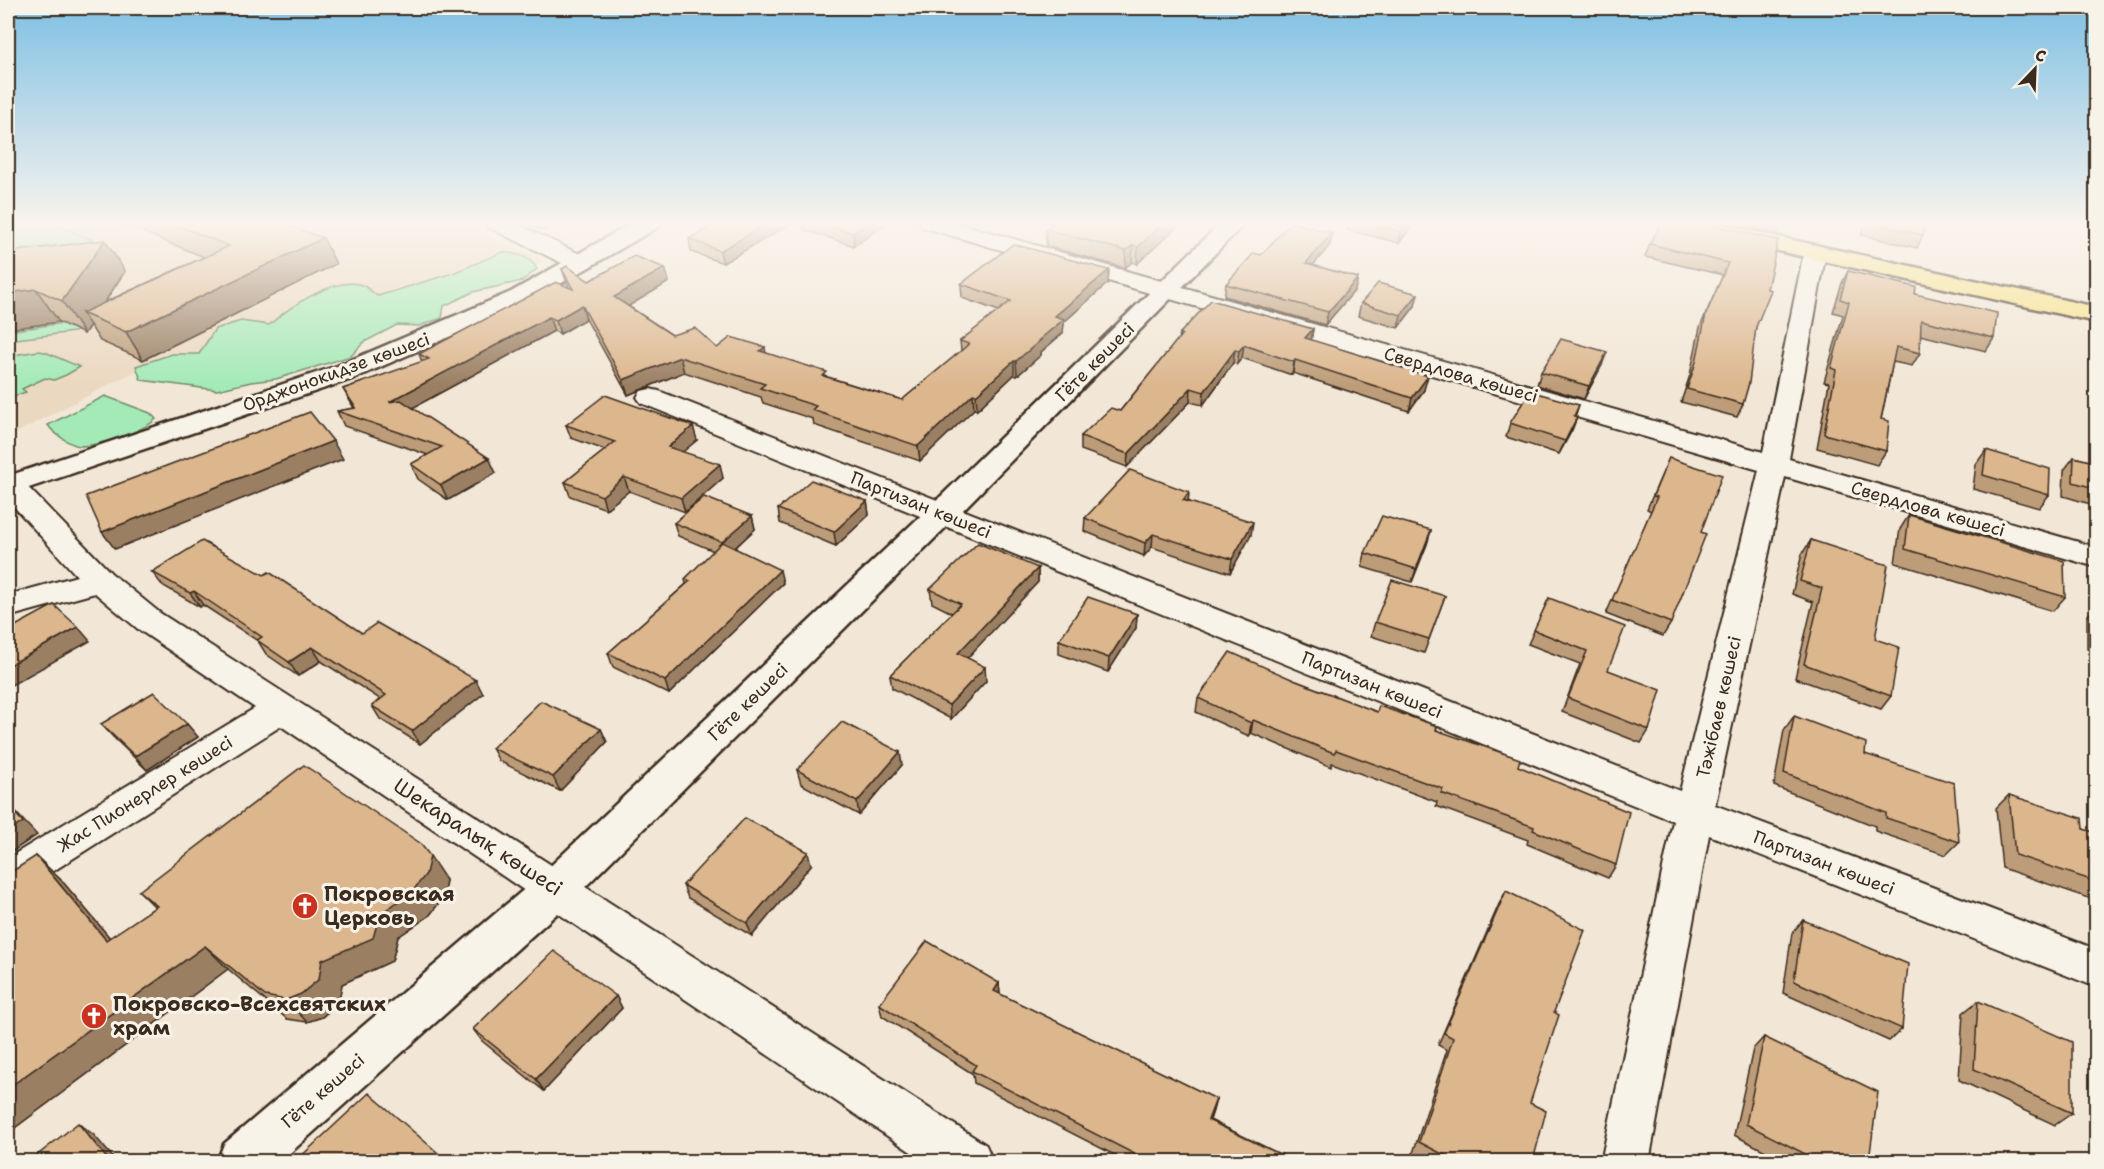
<svg xmlns="http://www.w3.org/2000/svg" width="2104" height="1169" viewBox="0 0 2104 1169" font-family="'Shantell Sans',sans-serif">
	<style>
		.built { fill: #ebd8c0 }
		.green { fill: #a4eab6; stroke: #708a6a; stroke-width: 1.5 }
		.lines { fill: none; stroke-linecap: round; stroke-linejoin: round }
		.minor-casing { stroke: #3b2a1e; stroke-width: 4 }
		.tertiary-casing { stroke: #3b2a1e; stroke-width: 5 }
		.secondary-casing { stroke: #3b2a1e; stroke-width: 5 }
		.primary-casing { stroke: #3b2a1e; stroke-width: 5 }
		.minor { fill: #f7f3e8; fill-rule: evenodd }
		.tertiary { fill: #f7f3e8; fill-rule: evenodd }
		.secondary { fill: #f7f3e8; fill-rule: evenodd }
		.primary { fill: #f7e281; fill-rule: evenodd }
		.wall { fill: #bd9d79; stroke: #3b2a1e; stroke-width: 1.5 }
		.shaded-wall { fill: #9a7f63; stroke: #3b2a1e; stroke-width: 1.5 }
		.building { fill: #dcb68d; stroke: #3b2a1e; stroke-width: 1.5 }
		.labels { text-anchor: middle; dominant-baseline: central; stroke-width: 6; stroke-linejoin: round; paint-order: stroke }
		.street-label { font-size: 18px; fill: #3b2a1e; stroke: #f7f3e8 }
		.near-street-label { font-size: 21px; fill: #3b2a1e; stroke: #f7f3e8 }
		.near-poi-label { font-size: 21px; font-weight: bold; fill: #3b2a1e; stroke: #f7f3e8; text-anchor: start }
	</style>
	<rect width="100%" height="100%" fill="#f2e7d6"/>
	<filter id="ink" filterUnits="userSpaceOnUse"><feTurbulence type="fractalNoise" baseFrequency=".0167" numOctaves="2"/><feDisplacementMap in="SourceGraphic" scale="12" xChannelSelector="R" yChannelSelector="G"/><feConvolveMatrix kernelMatrix="1 2 1 2 8 2 1 2 1" color-interpolation-filters="sRGB"/></filter>
	<g filter="url(#ink)">
		<path class="built" d="M8,222h453l83,39 -341,129 -56,-25 -139,72z"/>
		<g class="green">
			<path d="M8,222h41l49,20 -90,22z"/>
			<path d="M503,252c14,2 27,4 34,17l-15,12 -49,11 -29,14 -2,12 -23,8 -22,-1 -33,17 -13,14 -75,23 -25,3 -34,8 -76,-10 -5,-14 36,-12h27l16,-25 26,-8 28,4c20,-18 66,-49 93,-40 5,2 11,8 16,11l75,-23z"/>
			<path d="M86,320l5,5 -17,7 -66,8v-9z"/>
			<path d="M38,351l7,1 35,15 -14,8 -12,5 -9,-2 -23,11 4,3 -18,6v-42z"/>
			<path d="M105,396l45,17 6,6c-12,12 -59,27 -76,27 -10,-1 -27,-13 -32,-21z"/>
		</g>
		<g class="lines">
			<defs>
				<g id="minor">
					<path d="M485,222h28l75,36 3,5 -3,5 -8,2 -8,-2 -84,-41z"/>
					<path d="M919,222h35l809,230 41,-200 3,-5 8,-2 8,2 3,5 -37,207 307,88v20l-311,-90 -70,328 381,144v38l-387,-152 -60,327h-48l72,-341 -1032,-418 -4,-6 4,-6 9,-2 9,2 1021,400 79,-321 -837,-243z"/>
					<path d="M10,476l10,3 91,94 49,40 826,532 7,17h-67l-645,-436 -259,165 -14,5v-38l247,-150 -117,-79 -43,-36 -87,24v-22l69,-19 -69,-76v-23z"/>
				</g>
				<path id="tertiary" d="M1222,222h24l-294,299 -381,380 -291,261h-63l7,-18 317,-269 389,-368z"/>
				<path id="secondary" d="M634,222h27l-3,5 -129,75 -174,76 -347,117v-19l329,-110 174,-74z"/>
				<path id="primary" d="M1669,222h42l385,85v15l-416,-93 -8,-2z"/>
			</defs>
			<use href="#minor" class="minor-casing"/>
			<use href="#tertiary" class="tertiary-casing"/>
			<use href="#secondary" class="secondary-casing"/>
			<use href="#primary" class="primary-casing"/>
			<use href="#minor" class="minor"/>
			<use href="#tertiary" class="tertiary"/>
			<use href="#secondary" class="secondary"/>
			<use href="#primary" class="primary"/>
		</g>
		<g class="wall">
			<path d="M118,222h145l9,4 51,12 13,26 -193,96 -43,-19 -10,-16 -6,9 -25,-12 -51,7v-77l117,19 -20,31 99,-45z"/>
			<path d="M522,222h39l-17,9z"/>
			<path d="M700,222h92v1l-69,40 -32,-11 -2,-13 23,-13z"/>
			<path d="M803,222h86l-35,24 -50,-16z"/>
			<path d="M1182,222l-45,42 -5,-2 -7,6 -79,-22v-17z"/>
			<path d="M1349,222h66l-16,21 -52,-13z"/>
			<path d="M1722,222h60l-5,12z"/>
			<path d="M1865,222h61l-3,13 -6,13 -56,-13z"/>
			<path d="M1332,233l-2,12 -17,20 42,25 -30,35 -101,-29 2,-12 35,-29z"/>
			<path d="M1778,240l-22,87 -13,77 -6,13 -56,-15 9,-27 10,-48 23,-52 -78,-18 5,-13z"/>
			<path d="M665,268l4,14 -41,24 44,29 45,13 49,5 62,24 74,23 59,-49 -1,-10 39,-30 -37,-13 -1,-14 148,-14 -1,13 -44,39 -1,11 -22,19v3l-24,21 -3,-1 -37,35 -3,-1 -54,52 -106,-36 -1,-6 -50,-16 -2,-6 -77,-25 -56,23 -42,-76 -26,15 -6,-3 -142,77 84,65 -48,27 -30,-21 -7,-15 17,-9 -84,-29 -7,-15 17,-3 -11,-19 79,-27 -3,-8 150,-66 -7,-19 27,12z"/>
			<path d="M1848,271l67,23 79,44 -8,13 -66,-16v18l-8,13 -19,-4 -12,57 5,32 -9,14 -60,-17 12,-65 -5,-1 19,-67 -10,-3 9,-29z"/>
			<path d="M1361,303l54,3 -17,22 -40,-12z"/>
			<path d="M1313,329l-2,11 113,50 -15,21 -116,-38 -1,2 -50,-17 -5,6 -4,-1 -30,42 -13,-3 -63,65 -46,-17v-14l39,-25 59,-73 1,-5z"/>
			<path d="M1602,365l-18,34 -47,-14 4,-13z"/>
			<path d="M1579,405l-4,12h2l-5,13 -13,24 -53,-17 4,-14z"/>
			<path d="M566,425l131,15 -15,12 41,26 -38,34 -56,-21 -23,18 -36,-13 -5,-14 40,-32 -34,-12z"/>
			<path d="M1986,450l63,45 -10,13 -66,-19 3,-25z"/>
			<path d="M2074,457l23,6v43l-34,-10 1,-26z"/>
			<path d="M1669,458l2,165 -8,13 -57,-22 45,-103 -4,-2z"/>
			<path d="M867,501l2,14 -33,31 -56,-23 -2,-14z"/>
			<path d="M1188,501l63,34 -21,38 -78,-26 -8,9 -60,-25 1,-13z"/>
			<path d="M1909,515l156,82 -12,14 -158,-48 5,-34z"/>
			<path d="M752,516l3,13 -20,19 48,35 -114,111 -56,-27 -5,-14 78,-69 -1,-5 29,-28 -36,-15 -4,-13z"/>
			<path d="M1431,530l-4,14 -15,38 -50,-15 3,-14z"/>
			<path d="M1811,540l64,99 16,57 -10,13 -86,-31 18,-76 -21,-8 10,-40z"/>
			<path d="M1038,568v14l-71,76 19,23 -35,38 -59,-31 -2,-13 62,-62 -20,-10 -2,-14z"/>
			<path d="M152,572l210,61 121,61 -63,50 -40,-25 -8,-13 8,-7 -59,-38 -23,15 -32,-22 -8,-13 -55,-36 -3,2 -38,-22z"/>
			<path d="M1445,596l-21,57 -53,-17 4,-14z"/>
			<path d="M1549,598l59,72 41,60 -8,13 -79,-31 18,-48 -52,-20z"/>
			<path d="M2097,606v46l-10,-3v-33z"/>
			<path d="M1137,614l-1,14 -28,44 -49,-18v-14z"/>
			<path d="M1296,681l81,31 59,18 82,36 98,99 -8,13 -81,-34 1,-4 -92,-34 1,-4 -105,-39 -1,4 -80,-34 -2,3 -53,-24 2,-14z"/>
			<path d="M1794,716l71,38 94,88 -13,13 -71,-24v-5l-101,-40 10,-56z"/>
			<path d="M101,724h86l11,13 -51,33 -34,-33z"/>
			<path d="M601,729l6,13 -47,49 -61,-30 -7,-13z"/>
			<path d="M902,765l-43,50 -58,-31 -4,-14z"/>
			<path d="M2009,795l74,34 14,4v68l-95,-33 -6,-60z"/>
			<path d="M36,856l26,25 48,57 45,-31 -16,-16 307,-11 -3,18 -14,18 -31,21 -6,24 -50,23 -3,18 -17,15 -15,5 -20,-3 -59,-50 -220,164z"/>
			<path d="M811,865l-59,71 -64,-38 -5,-13z"/>
			<path d="M1506,891l48,121 -24,91 3,58h-105l-15,-8 34,-103 -9,-5 61,-141z"/>
			<path d="M1803,920l99,109 -13,12 -106,-48 9,-60z"/>
			<path d="M999,983l1,11 216,105 -6,21 84,41h-168l-152,-78 -1,-9 -91,-58 -3,-12z"/>
			<path d="M616,996l6,12 -78,83 -62,-50 -9,-12z"/>
			<path d="M1978,1001l94,112 -17,12 -96,-45 4,-67z"/>
			<path d="M1764,1037l105,124h-84l-51,-26 19,-86z"/>
		</g>
		<g class="shaded-wall">
			<path d="M541,222h20l-17,9z"/>
			<path d="M770,222l22,1 -69,40 -3,-12z"/>
			<path d="M870,222h19l-35,24 -1,-13z"/>
			<path d="M1165,222h17l-45,42 1,-17z"/>
			<path d="M1409,222h6l-16,21 2,-11z"/>
			<path d="M1332,233l-2,12 -26,31 2,-13z"/>
			<path d="M323,238l13,26 -193,96 -17,-28z"/>
			<path d="M105,240l20,31 -31,47 -12,-5 8,12 -6,9 -22,-33z"/>
			<path d="M1133,245l-1,17 -7,6 1,-17z"/>
			<path d="M665,268l4,14 -50,30 -5,-15z"/>
			<path d="M1109,270l-1,13 -44,39 -1,11 -22,19v3l-24,21 -1,-15 39,-45z"/>
			<path d="M1358,278l-3,12 -30,35 3,-13z"/>
			<path d="M36,289l23,33 -51,7v-36z"/>
			<path d="M1418,294l-3,12 -17,22 3,-13z"/>
			<path d="M582,305l4,14 -26,15 -4,-14z"/>
			<path d="M549,317l5,14 -158,86 -7,-15z"/>
			<path d="M1313,329l-2,13 -6,-4z"/>
			<path d="M1244,345l-2,13 -5,6 2,-13z"/>
			<path d="M765,347l2,15 -7,-11z"/>
			<path d="M1235,350l-2,13 -30,42 1,-13z"/>
			<path d="M1607,352l-5,13 -18,34 5,-13z"/>
			<path d="M680,357l4,15 -56,23 -5,-15z"/>
			<path d="M1295,360l-2,13 -1,2 2,-13z"/>
			<path d="M1014,361v14l-37,35 -1,-15z"/>
			<path d="M1428,376l-4,14 -15,21 3,-13z"/>
			<path d="M1191,388l-1,14 -63,65 1,-13z"/>
			<path d="M973,394l1,15 -54,52 -2,-15z"/>
			<path d="M1577,417l-5,13 -13,24 6,-13z"/>
			<path d="M693,426l4,14 -25,21 -4,-14z"/>
			<path d="M333,441l10,18 -228,90 -13,-17z"/>
			<path d="M489,458l7,15 -48,27 -7,-15z"/>
			<path d="M720,464l3,14 -38,34 -4,-14z"/>
			<path d="M624,477l5,14 -23,18 -4,-13z"/>
			<path d="M1189,492l-1,14 -5,-6z"/>
			<path d="M867,501l2,14 -33,31 -2,-14z"/>
			<path d="M752,516l3,13 -29,27 -4,-14z"/>
			<path d="M1253,522l-2,13 -21,38 2,-14z"/>
			<path d="M1431,530l-4,14 -15,38 4,-13z"/>
			<path d="M1153,534l-1,13 -8,9 1,-13z"/>
			<path d="M1038,568v14l-79,85 -1,-14z"/>
			<path d="M780,570l3,13 -114,111 -4,-13z"/>
			<path d="M194,591l9,14 -3,2 -10,-14z"/>
			<path d="M1137,614l-1,14 -28,44 1,-14z"/>
			<path d="M78,627l12,14 -82,46v-21z"/>
			<path d="M312,647l9,14 -23,15 -9,-14z"/>
			<path d="M985,667l1,14 -35,38 -2,-14z"/>
			<path d="M476,680l7,14 -63,50 -8,-13z"/>
			<path d="M1253,720l-2,13 -2,3 2,-13z"/>
			<path d="M187,724l11,13 -51,33 -12,-14z"/>
			<path d="M601,729l6,13 -47,49 -7,-14z"/>
			<path d="M900,752l2,13 -43,50 -2,-13z"/>
			<path d="M8,804l29,31 -29,19z"/>
			<path d="M808,852l3,13 -59,71 -5,-13z"/>
			<path d="M36,856l26,25 70,83 -26,-24z"/>
			<path d="M430,856l16,24 -3,18 -14,18 -31,21 -6,24 -50,23 -3,18 -17,15 -15,5 -21,-22 36,-40 58,-46z"/>
			<path d="M205,946l23,23 -220,164v-45z"/>
			<path d="M999,983l1,13 -6,-5z"/>
			<path d="M616,996l6,12 -78,83 -8,-12z"/>
			<path d="M1216,1099l-3,12 -7,20 2,-11z"/>
			<path d="M78,1123l16,12 22,26h-7z"/>
		</g>
		<g class="building">
			<path d="M169,222h94l9,4 8,-4 43,16 -197,94 -44,-19 147,-67z"/>
			<path d="M720,222h50l-50,29 -31,-12z"/>
			<path d="M817,222h53l-17,11z"/>
			<path d="M1054,222h111l-27,25 -5,-2 -7,6 -80,-22z"/>
			<path d="M1291,222l41,11 -26,30 52,15 -30,34 -102,-28 28,-31 7,2z"/>
			<path d="M1363,222h46l-8,10z"/>
			<path d="M1662,222h37l79,18 -11,49 4,1 -15,37 -7,56 -6,21 -56,-15 9,-27 10,-48 22,-51 -78,-19z"/>
			<path d="M1868,222h58l-3,13z"/>
			<path d="M105,240l-43,61 -26,-12 -28,4v-41z"/>
			<path d="M1013,244l96,26 -54,46 9,3 -25,21h2l-25,21h-2l-38,34 -3,-1 -55,52 -106,-36 4,-4 -56,-18 5,-4 -85,-27 -57,23 -41,-75 -26,15 -7,-3 -160,85 12,-2 88,58 -48,27 -30,-21 31,-17 -105,-36 19,-3 -13,-19 86,-30 -10,-5 137,-72 17,7 -11,-20 5,-3 22,15 45,-25 31,12 -51,29 58,38 23,-7 22,20 14,-11 34,10 -5,4 67,21 -4,4 79,24 67,-56 -9,-3 51,-40 -50,-17z"/>
			<path d="M1848,271l68,16 -1,7 82,19 -3,25 -73,-18 -1,33 -24,-6 -15,72 8,2 -3,30 -62,-17 12,-64 -5,-2 18,-66 -9,-3z"/>
			<path d="M1378,283l40,11 -17,21 -40,-12z"/>
			<path d="M1211,300l102,29 -8,9 123,38 -16,22 -117,-38 -1,2 -50,-17 -5,6 -4,-1 -31,42 -13,-4 -63,66 -47,-18 30,-28 9,3 62,-77 -2,-1z"/>
			<path d="M1561,339l46,13 -18,34 -48,-14z"/>
			<path d="M1530,391l49,14 -5,11 3,1 -12,24 -55,-18z"/>
			<path d="M605,395l88,31 -25,21 52,17 -39,34 -57,-21 -22,19 -37,-14 50,-40 -49,-17z"/>
			<path d="M310,412l23,29 -231,91 -16,-36z"/>
			<path d="M1986,450l64,19 -1,26 -66,-20z"/>
			<path d="M2074,457l23,6v26l-24,-7z"/>
			<path d="M1669,458l53,17 -21,57 5,2 -35,89 -59,-23 45,-103 -4,-1z"/>
			<path d="M1130,470l59,22 -6,8 70,22 -21,37 -79,-25 -8,9 -60,-25z"/>
			<path d="M811,480l56,21 -33,31 -56,-23z"/>
			<path d="M704,497l48,19 -30,26 -48,-19z"/>
			<path d="M1909,515l155,46 1,36 -160,-48z"/>
			<path d="M1382,516l49,14 -15,39 -51,-16z"/>
			<path d="M1811,540l77,25 -13,74 24,8 -8,49 -87,-32 18,-76 -22,-7z"/>
			<path d="M202,541l62,34 5,-3 93,61 15,-10 99,57 -64,51 -40,-25 14,-11 -74,-48 -23,15 -32,-22 5,-3 -68,-46 -4,2 -38,-21z"/>
			<path d="M722,542l58,28 -115,111 -57,-28 82,-72 -5,-2z"/>
			<path d="M978,543l60,25 -80,85 27,14 -36,38 -59,-30 71,-71 -31,-15z"/>
			<path d="M1392,580l53,16 -16,43 -54,-17z"/>
			<path d="M1088,597l49,17 -28,44 -50,-18z"/>
			<path d="M1549,598l76,29 -17,43 53,20 -12,40 -81,-32 19,-47 -53,-21z"/>
			<path d="M54,605l24,22 -70,39v-36z"/>
			<path d="M1230,652l66,29 81,31 2,-6 58,20 -1,4 84,29 -2,7 111,46 -13,53 -83,-35 1,-3 -93,-34 2,-4 -107,-39 -2,3 -81,-33 -2,3 -53,-25z"/>
			<path d="M154,692l33,32 -52,32 -34,-32z"/>
			<path d="M541,701l60,28 -48,48 -61,-29z"/>
			<path d="M1794,716l72,27 -1,11 89,29 5,59 -73,-24v-5l-102,-40z"/>
			<path d="M842,722l58,30 -43,50 -60,-32z"/>
			<path d="M304,765l116,78 10,13 -4,18 -14,18 -32,22 -7,24 -51,22 -3,19 -18,15 -15,6 -21,-4 -60,-50 -197,142v-214l28,-18 70,84 51,-34 -18,-15z"/>
			<path d="M2009,795l73,23 1,11 14,4v49l-82,-27z"/>
			<path d="M8,806l15,16 -15,10z"/>
			<path d="M745,818l63,34 -61,71 -64,-38z"/>
			<path d="M1506,891l79,39 -31,82 5,3 -29,88 16,8 -13,50h-77l-37,-19 34,-104 -9,-5z"/>
			<path d="M1803,920l105,44 -6,65 -108,-48z"/>
			<path d="M927,941l72,42 -5,8 222,108 -8,21 86,41h-146l-176,-90 4,-6 -97,-61z"/>
			<path d="M554,951l62,45 -80,83 -63,-50z"/>
			<path d="M1978,1001l94,41v71l-98,-44z"/>
			<path d="M1764,1037l114,55 -9,69h-50l-73,-37z"/>
			<path d="M369,1093l76,66 -2,2h-147z"/>
			<path d="M78,1123l31,38h-79z"/>
		</g>
	</g>
	<linearGradient id="sky" x2="0" y2="1"><stop stop-color="#7fc0e4"/><stop offset="0.58" stop-color="#f9f4ed"/><stop offset="1" stop-color="#f9f4ed" stop-opacity="0"/></linearGradient>
	<rect width="2104" height="386" fill="url(#sky)"/>
	<defs>
		<symbol id="church-disc" viewBox="-11 -11 22 22"><circle r="9.5" fill="#c8321e" stroke="#f7f3e8"/><path d="M-1.2-6h2.4v3.5h3.3v2.4h-3.3V6h-2.4V-.1h-3.3v-2.4h3.3Z" fill="#fff"/></symbol>
	</defs>
	<g fill-rule="evenodd">
		<use href="#church-disc" x="290" y="891" width="30" height="30"/>
		<use href="#church-disc" x="79" y="1001" width="30" height="30"/>
	</g>
	<g class="labels">
		<g class="street-label">
			<text transform="translate(1095 362) rotate(-45)">Гёте көшесі</text>
			<text transform="translate(336 372) rotate(-20)">Орджонокидзе көшесі</text>
			<text transform="translate(1461 375) rotate(16)">Свердлова көшесі</text>
			<text transform="translate(921 505) rotate(22)">Партизан көшесі</text>
			<text transform="translate(1928 509) rotate(16)">Свердлова көшесі</text>
			<text transform="translate(1372 685) rotate(22)">Партизан көшесі</text>
			<text transform="translate(748 702) rotate(-44)">Гёте көшесі</text>
			<text transform="translate(1719 707) rotate(-77)">Тәжібаев көшесі</text>
			<text transform="translate(145 794) rotate(-32)">Жас Пионерлер көшесі</text>
			<text transform="translate(1824 863) rotate(21)">Партизан көшесі</text>
			<text transform="translate(323 1091) rotate(-41)">Гёте көшесі</text>
		</g>
		<g class="near-street-label">
			<text transform="translate(478 837) rotate(33)">Шекаралық көшесі</text>
		</g>
		<g class="near-poi-label">
			<text x="324" y="894">Покровская<tspan x="324" dy="24">Церковь</tspan></text>
			<text x="113" y="1004">Покровско-Всехсвятских<tspan x="113" dy="24">храм</tspan></text>
		</g>
	</g>
	<rect width="2104" height="1169" fill="none" stroke="#f7f3e8" stroke-width="30"/>
	<rect x="15" y="15" width="2074" height="1139" fill="none" stroke="#3b2a1e" stroke-width="2" filter="url(#ink)"/>
	<g transform="translate(2035 69) rotate(23)" stroke="#f7f3e8" stroke-width="4.5" paint-order="stroke">
	<path d="M0-4.5L10 22L0 15L-10 22Z" fill="#3b2a1e"/>
	<text y="-9" font-size="16" font-weight="bold" text-anchor="middle" fill="#3b2a1e">С</text>
	</g>
</svg>
